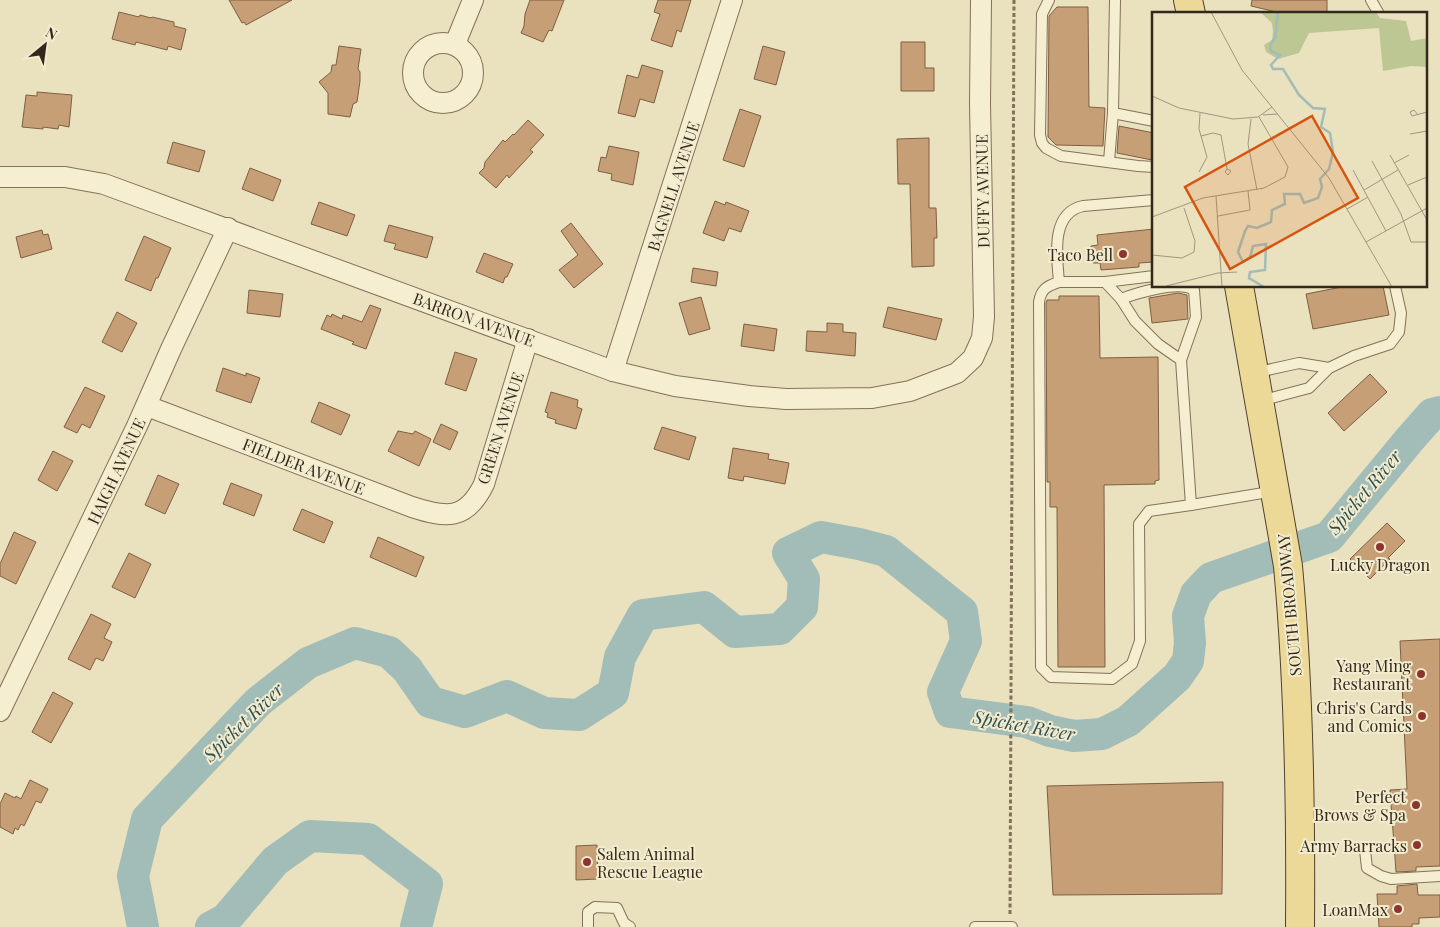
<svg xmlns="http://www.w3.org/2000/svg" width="1440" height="927" viewBox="0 0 1440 927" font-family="'Playfair Display',serif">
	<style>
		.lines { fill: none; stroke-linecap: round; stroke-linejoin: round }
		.river { stroke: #a2bcb7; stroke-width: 32 }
		.building { fill: #c69f77; stroke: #7f5f40 }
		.lane-casing { stroke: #827259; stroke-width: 12 }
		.street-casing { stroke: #827259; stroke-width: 22 }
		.primary-casing { stroke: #4f402d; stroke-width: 30 }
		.path { stroke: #827259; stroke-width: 3; stroke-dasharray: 4 2.5; stroke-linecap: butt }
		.lane { stroke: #f6eed1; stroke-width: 10 }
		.street { stroke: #f6eed1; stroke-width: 20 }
		.primary { stroke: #ecd998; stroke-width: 28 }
		.poi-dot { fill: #8c342d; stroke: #f2ebce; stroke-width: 2 }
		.labels { text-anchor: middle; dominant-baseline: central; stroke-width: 4; stroke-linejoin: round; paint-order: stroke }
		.street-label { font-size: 16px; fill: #32291c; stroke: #f2ebce }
		.poi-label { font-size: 16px; fill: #32291c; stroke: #f2ebce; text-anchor: end }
		.water-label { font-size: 18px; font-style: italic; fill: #2c5051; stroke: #f2ebce }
		.inset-river { fill: none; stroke: #a2bcb7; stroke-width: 2.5 }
		.inset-road { fill: none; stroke: #a0977e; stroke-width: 1 }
		.view { fill: #d6540e; fill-opacity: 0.15; stroke: #d6540e; stroke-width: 2.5 }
		.inset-edge { fill: none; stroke: #32291c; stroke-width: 2.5 }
	</style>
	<rect width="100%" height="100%" fill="#eae1bf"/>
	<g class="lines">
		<g class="river">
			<path d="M143,927l-10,-51 14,-57 111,-117 50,-39 47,-20 34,9 18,17 23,33 35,10 42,-16 37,17 35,2 34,-22 7,-36 23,-42 61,-8 31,25 45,-3 22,-22 2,-28 -16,-26 33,-16 38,7 27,7 76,61 4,29 -23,51 7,20 77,10 23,9 24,5 28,-2 26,-13 49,-44 11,-16 2,-18 -2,-27 8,-22 15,-16 118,-41 81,-98 22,-25 8,-2"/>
			<path d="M211,927l15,-8 49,-58 35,-25 58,3 59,45 -11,43"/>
		</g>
	</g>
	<g class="building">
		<path d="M229,0h63l-46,25 -2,-3 -2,1z"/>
		<path d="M530,0h34l-12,31 -3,-1 -6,12 -22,-9 3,-7 1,-12z"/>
		<path d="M658,0h33l-10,32 -4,-2 -5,17 -21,-7 9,-26 -6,-2z"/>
		<path d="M1252,0h75v14h-42l-34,-8z"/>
		<path d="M1057,7h31l1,100 16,1 -2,38 -47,-1 -8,-8 1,-121z"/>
		<path d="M119,12l20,5 1,-2 11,3 1,-1 22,5v4l12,3 -5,21 -13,-4 -1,4 -31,-8 -1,3 -23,-6z"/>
		<path d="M901,42h24v26h9v23h-33z"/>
		<path d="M339,46l22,3 -3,20 2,3v9l-3,21 -4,2 -3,13 -22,-3v-21l-9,-11 12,-10 1,-7h4z"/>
		<path d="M763,46l22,6 -9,33 -22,-6z"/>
		<path d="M642,65l21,6 -9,32 -14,-4 -5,18 -17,-4 9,-38 11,3z"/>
		<path d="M37,92l35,3 -3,32 -10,-2 -1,4 -15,-2v2l-21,-2 4,-32 11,1z"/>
		<path d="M740,109l21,7 -17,51 -21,-7z"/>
		<path d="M528,120l16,15 -14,15 3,2 -24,26 -2,-3 -11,13 -17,-15 5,-5 1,-6 18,-22 2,2 8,-8 1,1z"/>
		<path d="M1119,126l35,7 -2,27 -35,-7z"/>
		<path d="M929,138v70h7l1,30h-3v28l-22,1 -2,-83h-12l-1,-45z"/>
		<path d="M173,142l32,9 -6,21 -32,-9z"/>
		<path d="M609,146l30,6 -6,33 -22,-5 1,-6 -14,-3 3,-14 5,1z"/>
		<path d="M250,168l31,12 -8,21 -31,-12z"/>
		<path d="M715,201l10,4 1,-3 23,9 -8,21 -12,-4 -5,13 -21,-8z"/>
		<path d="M319,202l36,13 -8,21 -36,-12z"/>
		<path d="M571,223l32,41 -29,24 -15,-18 19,-15 -17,-24z"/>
		<path d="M389,225l44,12 -6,21 -33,-9 2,-5 -12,-3z"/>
		<path d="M1154,229v33l-15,1v4l-38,3 -1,-7h-7l-2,-17 7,-1 -1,-10z"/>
		<path d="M42,230l1,5 5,-1 4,15 -31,9 -5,-21z"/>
		<path d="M144,236l27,12 -13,30h-2l-5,13 -26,-11z"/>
		<path d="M484,253l29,11 -6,13h-2l-2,6 -27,-11z"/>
		<path d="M693,268l25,4 -2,14 -25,-4z"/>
		<path d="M1347,286h36l6,29 -76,14 -7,-35z"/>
		<path d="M249,290l34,4 -3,23 -33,-4z"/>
		<path d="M1178,293l9,2 1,24 -36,4 -3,-25z"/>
		<path d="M1059,296h40l1,62 58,-1 1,123 -4,1v3l-51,1 1,182h-47l-1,-160h-7v-25h-3l-1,-179 1,-3h12z"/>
		<path d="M701,297l9,32 -21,6 -10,-32z"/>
		<path d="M370,305l11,4 -15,40 -14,-5 2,-2 -33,-13 6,-14 4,2 1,-3 10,5 1,-4 19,7z"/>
		<path d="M888,307l54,12 -6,21 -53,-13z"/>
		<path d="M117,312l20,11 -15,29 -20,-10z"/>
		<path d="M827,323l16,1v8l13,1 -1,23 -49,-5 1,-20 20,1z"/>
		<path d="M744,324l33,5 -3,22 -33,-5z"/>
		<path d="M455,352l22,7 -11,32 -21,-7z"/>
		<path d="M223,368l23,8v-3l14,5 -9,25 -35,-12z"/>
		<path d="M1370,374l17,18 -43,39 -16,-18z"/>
		<path d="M85,387l20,9 -15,32 -8,-4 -5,9 -13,-6z"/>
		<path d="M551,392l27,8 -1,7 5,2 -6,20 -21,-6 1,-3 -9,-3 1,-4 -3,-1z"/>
		<path d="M319,402l31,13 -9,20 -30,-13z"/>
		<path d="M441,424l17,8 -8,18 -17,-8z"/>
		<path d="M662,427l34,10 -7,23 -35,-11z"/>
		<path d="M398,431l15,3 2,-3 16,8 -12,27 -31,-15z"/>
		<path d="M733,448l36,6 -1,5 21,4 -4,21 -41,-8 -1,5 -15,-3z"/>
		<path d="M53,451l20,10 -16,30 -19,-11z"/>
		<path d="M158,475l21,9 -14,30 -20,-9z"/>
		<path d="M231,483l31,12 -8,21 -31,-12z"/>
		<path d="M302,509l31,13 -9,21 -31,-13z"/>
		<path d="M1387,523l18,18 -17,17 2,1 -20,20 -20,-20z"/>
		<path d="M14,532l22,10 -20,42 -16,-8v-12z"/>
		<path d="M378,537l46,20 -8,20 -46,-20z"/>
		<path d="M129,553l22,11 -16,34 -23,-11z"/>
		<path d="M91,614l20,10 -7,14 8,4 -9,19 -7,-3 -6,12 -22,-11z"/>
		<path d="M1440,639v227l-24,1v4l-20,1 -6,-82 17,-1 -7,-148z"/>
		<path d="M53,692l20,11 -22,40 -19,-11z"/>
		<path d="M30,780l18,9 -7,14 -5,-2 -12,25 -3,-2 -3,6 -3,-2 -2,6 -13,-7v-23l5,-11 10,5 1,-2 5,3z"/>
		<path d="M1223,782l-1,112 -169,1 -6,-109z"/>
		<path d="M597,845l1,34 -22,1v-34z"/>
		<path d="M1417,884l1,11h22v22l-21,1v6h-7v3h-33l-2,-33h20v-8z"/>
	</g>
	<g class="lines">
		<defs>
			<g id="lane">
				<path d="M1049,0l-7,14 -2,121 2,8 4,5 15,8 77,10 16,1"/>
				<path d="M1115,0l-2,113 41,8"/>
				<path d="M1371,0l8,14"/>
				<path d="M1109,161l4,-48"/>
				<path d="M1154,200l-71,6c-33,7 -26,51 -24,76h46l16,17 14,22 23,23 23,16 10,145 84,-14"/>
				<path d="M1059,282c-12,4 -18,7 -20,20l2,365 10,10 61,2 20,-15 8,-23 -1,-117 10,-13 42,-6"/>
				<path d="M1105,282l49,-6"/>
				<path d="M1121,299c16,-6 58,-19 73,-9l2,27 -15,43"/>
				<path d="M1254,373l45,-10 30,5"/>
				<path d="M1260,401l49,-13 20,-20 25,-12 36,-12 9,-12 2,-19 -6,-27"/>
				<path d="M1365,850l2,18 14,8 10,3 49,-3"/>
				<path d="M588,927v-15l7,-5 22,1 7,15 6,4"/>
				<path d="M975,927h37"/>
			</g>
			<g id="street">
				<circle cx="443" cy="73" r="30"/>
				<path d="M455,44l18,-44"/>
				<path d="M0,177h65l39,7 509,187 62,15 74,10 37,3 86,-1 38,-7 47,-18 16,-15 9,-20 2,-21 -4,-213 1,-104"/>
				<path d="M613,371l119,-371"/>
				<path d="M147,406l265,101c34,11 54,14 72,-23l44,-145"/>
				<path d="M0,711l137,-285 34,-77 57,-121"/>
			</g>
			<g id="primary">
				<path d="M1188,0l3,14"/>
				<path d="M1239,286l49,280c11,120 13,241 12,361"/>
			</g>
		</defs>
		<use href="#lane" class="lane-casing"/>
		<use href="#street" class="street-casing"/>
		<use href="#primary" class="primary-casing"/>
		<path class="path" d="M1010,914l4,-914"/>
		<use href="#lane" class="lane"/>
		<use href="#street" class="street"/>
		<use href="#primary" class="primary"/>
	</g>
	<g class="poi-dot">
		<circle cx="1123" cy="254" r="5"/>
		<circle cx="1380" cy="547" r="5"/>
		<circle cx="1421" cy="674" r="5"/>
		<circle cx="1422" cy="716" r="5"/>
		<circle cx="1416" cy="805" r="5"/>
		<circle cx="1417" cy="845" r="5"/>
		<circle cx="587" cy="862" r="5"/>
		<circle cx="1398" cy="909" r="5"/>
	</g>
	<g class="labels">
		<g class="street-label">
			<text transform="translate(673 186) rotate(-72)">BAGNELL AVENUE</text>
			<text transform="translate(982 191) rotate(-91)">DUFFY AVENUE</text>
			<text transform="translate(474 319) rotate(20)">BARRON AVENUE</text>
			<text transform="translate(500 428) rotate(-72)">GREEN AVENUE</text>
			<text transform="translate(304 466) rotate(21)">FIELDER AVENUE</text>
			<text transform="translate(116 471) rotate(-65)">HAIGH AVENUE</text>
			<text transform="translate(1289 605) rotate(-95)">SOUTH BROADWAY</text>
		</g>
		<g class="poi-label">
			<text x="1113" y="254">Taco Bell</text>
			<text x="1380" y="564" text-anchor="middle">Lucky Dragon</text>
			<text x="1411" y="665">Yang Ming<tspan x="1411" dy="18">Restaurant</tspan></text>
			<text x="1412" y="707">Chris's Cards<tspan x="1412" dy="18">and Comics</tspan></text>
			<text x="1406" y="796">Perfect<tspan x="1406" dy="18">Brows &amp; Spa</tspan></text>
			<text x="1407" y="845">Army Barracks</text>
			<text x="597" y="853" text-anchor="start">Salem Animal<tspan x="597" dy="18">Rescue League</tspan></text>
			<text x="1388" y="909">LoanMax</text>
		</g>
		<g class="water-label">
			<text transform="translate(1364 492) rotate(-50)">Spicket River</text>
			<text transform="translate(243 722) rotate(-44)">Spicket River</text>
			<text transform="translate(1024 725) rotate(10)">Spicket River</text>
		</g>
	</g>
	<g transform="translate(1152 12)">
		<rect width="275" height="275" fill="#eae1bf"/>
		<path d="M108,0h116l4,6 26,3 5,20 16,-3v29l-16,-1 -28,5 -4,-43 -70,5 -10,20 -21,6 -12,-7 -2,-7 8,-5 1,-8 -1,-9z" fill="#bdc794"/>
		<path class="inset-river" d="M112,275l-15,-9 1,-6 15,-2 1,-26 -13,2 -3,11 -7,5 -5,-10 7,-21 3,-5 9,2 14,-6 1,-12 13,-6 -1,-10h16l4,9 14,-5 4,-11 -2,-8 9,-10 4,-17 -3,-19 -9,-6 4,-18 -12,-1 -14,-13 -16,-26h-10l-2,-4 9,-10 -9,-4 -1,-6 5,-7 3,-26"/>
		<path class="inset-road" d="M59,0l31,58 87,108 63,109M0,84l27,12 54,11 25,-2 14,-10M111,103l15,-1M266,103l-4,-5 -4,2 2,4 15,-4M99,107l-3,25 9,46M258,122l17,-3M49,124l12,-3 8,2 6,34 -2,3 3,3 3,-4 -4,-2M238,143l37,65M220,149l29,53 10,28h16M242,151l15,-8M201,158l33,61M47,160l8,-15 -8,-28 1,-16M256,173l19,-8M212,178l34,-20M64,184l6,91M195,197l21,-12M66,204l32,-6 -2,-19M0,205l51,-19 61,-10 21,-11 3,-10 -29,-50M214,230l61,-34M0,243l30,3 12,-6 1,-11 -11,-33M14,274l52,-13 19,-1"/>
		<path class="view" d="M160,104l46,82 -128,71 -45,-82z"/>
		<rect width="275" height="275" class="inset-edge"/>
	</g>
	<g transform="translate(45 45) rotate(29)" stroke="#f2ebce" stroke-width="4" paint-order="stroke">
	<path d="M0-4L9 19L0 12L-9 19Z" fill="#32291c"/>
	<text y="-8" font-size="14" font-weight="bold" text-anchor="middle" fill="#32291c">N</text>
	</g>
</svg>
